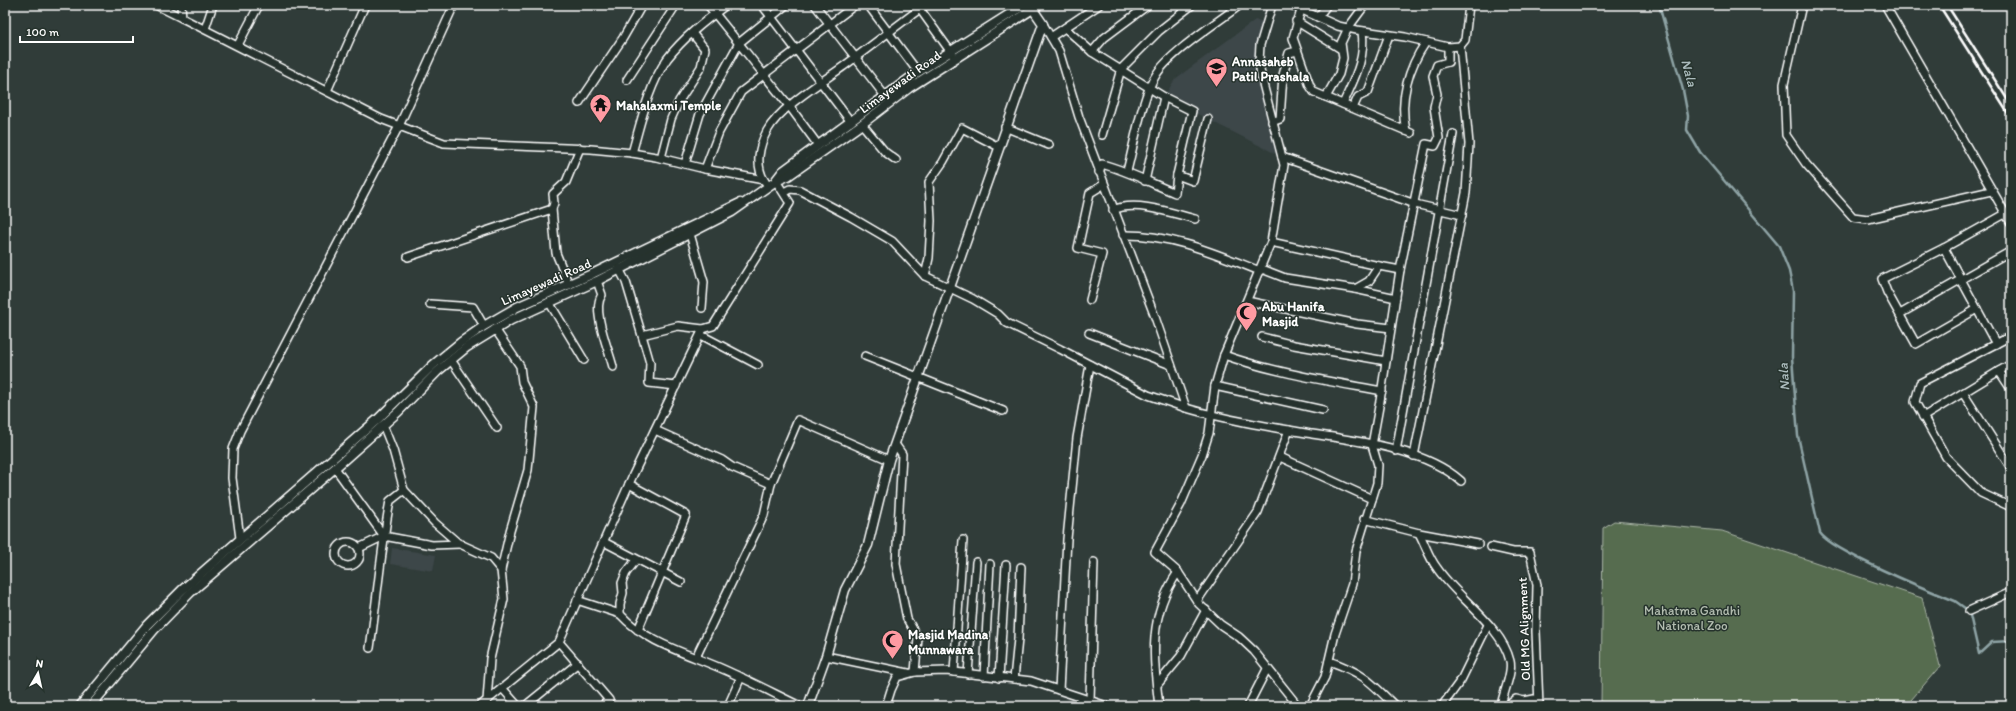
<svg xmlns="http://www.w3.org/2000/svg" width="2016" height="711" viewBox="0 0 2016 711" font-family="Itim,sans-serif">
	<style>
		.built { fill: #3c4648 }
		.green { fill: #576c50; stroke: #abb6a8 }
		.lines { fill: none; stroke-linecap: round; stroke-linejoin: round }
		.stream { stroke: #8fa4a6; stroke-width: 2.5 }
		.minor-casing { stroke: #fff; stroke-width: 10 }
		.tertiary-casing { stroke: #fff; stroke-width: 11 }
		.minor { stroke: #26332d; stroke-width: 7 }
		.tertiary { stroke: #26332d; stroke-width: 8 }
		.rail { stroke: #fff; stroke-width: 2.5 }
		.labels { text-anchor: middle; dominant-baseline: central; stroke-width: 3; stroke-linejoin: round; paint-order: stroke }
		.poi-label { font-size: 13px; font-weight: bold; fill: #fff; stroke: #26332d; text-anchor: start }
		.street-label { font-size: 13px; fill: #fff; stroke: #26332d }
		.park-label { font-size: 13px; fill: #b3bdb0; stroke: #26332d }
		.water-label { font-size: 14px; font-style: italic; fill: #abbbbc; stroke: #26332d }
	</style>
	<rect width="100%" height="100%" fill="#303c39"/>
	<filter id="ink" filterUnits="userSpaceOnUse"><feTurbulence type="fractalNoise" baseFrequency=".025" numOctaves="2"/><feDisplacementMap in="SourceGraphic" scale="8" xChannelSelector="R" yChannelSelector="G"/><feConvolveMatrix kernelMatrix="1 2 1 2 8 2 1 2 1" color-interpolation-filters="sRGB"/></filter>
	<g filter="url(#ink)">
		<g class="built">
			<path d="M1255,20l12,2 -7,30 1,24 21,81 -118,-60 11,-18z"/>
			<path d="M392,548l44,7 -3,16 -43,-7z"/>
		</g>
		<path class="green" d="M1614,521l108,10 200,67 18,68 -34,40h-305l2,-178z"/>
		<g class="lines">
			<path class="stream" d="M1659,5l24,85 5,26 -1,14 13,22 79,94 10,25 4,20 -1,66 6,79 22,97c12,18 110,58 135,68l14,10 10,43 13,-12 19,-1"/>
			<defs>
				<g id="minor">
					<path d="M156,5l26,13"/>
					<path d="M181,5l1,13 199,101 63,24 147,6 41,4 24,4 49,12 59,11 4,6"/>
					<path d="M708,5l82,102 28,38"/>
					<path d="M762,5l89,117"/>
					<path d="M815,5l70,91"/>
					<path d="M868,5l50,67"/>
					<path d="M917,5l36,50"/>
					<path d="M1272,5l-12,40 -1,16 2,15 23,89 -13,77 -47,113 -9,31 -6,47 -7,22 -21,49 -26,48 23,20 21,32 22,21 18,12 15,14 44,55"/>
					<path d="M1291,5l47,21 19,4 48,7 43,10 12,-1 5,-6 4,-35"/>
					<path d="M1802,5l-18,79 2,51 20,29 47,53 15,2 123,-28"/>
					<path d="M1885,5l126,218"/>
					<path d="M1301,10l-8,28 17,48 4,6 97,41"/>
					<path d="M1318,17l9,-12"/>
					<path d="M1296,21l45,28"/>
					<path d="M1065,28l27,24 72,45 28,14 -15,64"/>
					<path d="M205,29l8,-24"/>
					<path d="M1051,37l48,-32"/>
					<path d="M238,45l21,-40"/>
					<path d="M1092,52l12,-14 44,-33"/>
					<path d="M627,80l49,-75"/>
					<path d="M327,91l38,-86"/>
					<path d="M1326,97l13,-23 4,-16 -2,-15 7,-15 17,-23"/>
					<path d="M579,103l44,-65 19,-33"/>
					<path d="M1343,104c11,-25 23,-45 19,-73"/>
					<path d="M1353,108l5,-11 10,-5 21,-57"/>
					<path d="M1272,122l8,-3 3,-44 6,-22 8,-2"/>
					<path d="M862,124l23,28 11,8"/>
					<path d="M1005,127l44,18"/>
					<path d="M1406,131c-7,-31 2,-63 20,-89"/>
					<path d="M1102,135l19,-66 38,-38 33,-26"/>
					<path d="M632,153c9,-31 16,-66 35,-94 16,-21 38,-38 59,-54"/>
					<path d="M1282,157l133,47 47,11"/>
					<path d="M661,158l10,-39 8,-18 22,-34 4,-18 -13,-16"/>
					<path d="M685,164l15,-50 39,-71 47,-38"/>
					<path d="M705,169l14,-37 22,-40 114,-87"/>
					<path d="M1127,171c7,-26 15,-75 29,-96 13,-22 62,-53 84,-70"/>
					<path d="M1099,172l3,-8c26,7 49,19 73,29l2,-18 16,6 15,-62"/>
					<path d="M764,180c-9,-15 -5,-34 3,-49 13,-24 55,-49 77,-65 27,-20 54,-41 81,-61"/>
					<path d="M1145,181l19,-84"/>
					<path d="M784,192l6,-3 10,1 51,27 41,24 33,35 48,23 25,15 9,9 53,26 88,46 38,13 -31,-91 -76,-200 -20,-66 -16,-27"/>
					<path d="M1113,210c23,-10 59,3 82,9"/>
					<path d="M690,234l14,48 -2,26"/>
					<path d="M1123,235c48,-1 93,19 137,36"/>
					<path d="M1271,242l108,24"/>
					<path d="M1944,248l-62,31 5,13 29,52 61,-35"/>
					<path d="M408,257l144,-48"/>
					<path d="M617,265l9,17 20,67 4,14 -1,20 27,3"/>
					<path d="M1262,269l23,9 70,11 14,-8 10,-15 21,4"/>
					<path d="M925,276l4,-18 2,-37 -2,-39 14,-20 19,-34 37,19"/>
					<path d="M597,281l5,14c-11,14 7,55 11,72"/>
					<path d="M569,285l-13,-32 -4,-44 2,-6 -1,-9 13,-12 14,-34"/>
					<path d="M1355,289l41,9"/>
					<path d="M1090,300l12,-46 -24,-6 12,-55 13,-8"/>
					<path d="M1247,301l110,23 34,4"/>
					<path d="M549,302l35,58"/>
					<path d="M430,304l43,3 11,19"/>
					<path d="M1900,314l111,-63"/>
					<path d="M495,329l25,37 2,16 12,25 -6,63 -18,61 -9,39"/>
					<path d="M1089,333l82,32"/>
					<path d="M642,335l36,-9 25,3"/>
					<path d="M701,335l57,30"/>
					<path d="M2011,336l-91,47 -5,19 31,55 35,36 30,14"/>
					<path d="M1262,337l32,8 92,16"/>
					<path d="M1996,344l-52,-96 61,-34"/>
					<path d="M1224,355c51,18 104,26 158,36"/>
					<path d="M865,356l138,55"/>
					<path d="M451,360l46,68"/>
					<path d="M2011,364l-12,7 12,18"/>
					<path d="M1215,386l108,24"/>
					<path d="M1963,393l48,75"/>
					<path d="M1186,408c41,12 84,19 126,26 47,7 113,15 149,47"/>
					<path d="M1923,417l76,-46"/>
					<path d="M383,425l10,25 11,40 31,33 23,20 33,15 10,12 3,29 -14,60 -3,42"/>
					<path d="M655,430l67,30 10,7 39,17"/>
					<path d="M895,444l7,10 -6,110 11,55 11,19 -3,34"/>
					<path d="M1396,451l57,-317"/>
					<path d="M1414,456l52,-263 3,-49 -9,-98"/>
					<path d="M1280,457l92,42"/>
					<path d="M335,468l49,68"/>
					<path d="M629,484l57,31 -48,115"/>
					<path d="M1364,519l55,14 59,11"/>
					<path d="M1419,533c6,11 10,25 18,35 19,29 65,58 73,93 3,12 -7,32 -9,45"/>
					<path d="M240,538l-8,-60 1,-29 7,-18 159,-305 55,-121"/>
					<circle cx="348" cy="554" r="12"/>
					<path d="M604,542l77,40"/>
					<path d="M1491,547l22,5h17l7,33 -1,46 3,75"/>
					<path d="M359,548l25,-12 48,9 28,-1"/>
					<path d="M636,560l-10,13 -4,10 1,10 -3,11v10c27,30 70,40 105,56 25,11 50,24 75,36"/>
					<path d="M577,600l43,14"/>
					<path d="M1197,601l61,-89 31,-82"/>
					<path d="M1969,611l42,-19"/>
					<path d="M559,642l50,58 -7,6"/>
					<path d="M370,648c7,-49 11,-98 20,-147l14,-11"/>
					<path d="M826,656l82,17"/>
					<path d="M696,657l68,-142 7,-31 27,-64 91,40"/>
					<path d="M1329,661c34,12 41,20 66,45"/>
					<path d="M954,672l9,-132"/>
					<path d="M968,674l8,-112"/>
					<path d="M984,676l6,-112"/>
					<path d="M999,678l7,-113"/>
					<path d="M1014,679l4,-40 3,-72"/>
					<path d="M1157,685l24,-29 25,-46"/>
					<path d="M502,688l16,18"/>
					<path d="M1059,690l8,-151 10,-101 13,-73"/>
					<path d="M1090,700l4,-138"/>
					<path d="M480,706l79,-64 74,-167 70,-146 10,-3 77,-123 -14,-22"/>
					<path d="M525,706l53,-43"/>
					<path d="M728,706l13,-29"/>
					<path d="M886,706l5,-16 6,-13 18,-5 31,-1 85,10 76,25"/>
					<path d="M1159,706c-6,-50 -11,-90 19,-134"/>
					<path d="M1248,706l19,-37"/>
					<path d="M1310,706l15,-29 10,-43 17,-50 4,-33 21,-68 1,-18 -6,-20 8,-44 20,-131 26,-126 9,2 4,-8 -5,-31 3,-13 -4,-18 4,-11 11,-3v-15"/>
					<path d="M1442,706l19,-26 27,-55"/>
					<path d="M1507,706l9,-7 8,2 10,-2 5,5"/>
				</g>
				<g id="tertiary">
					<path d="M776,180l7,-9 135,-99 106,-67"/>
					<path d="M80,706l67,-81 35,-35 196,-171 55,-54 28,-23 23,-16 33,-19 75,-33 148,-71"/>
					<path d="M91,706l63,-76 37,-38 144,-124 63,-56 40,-41 29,-24 44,-27 86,-39 135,-69 44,-31 12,-5 74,-52 47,-36 130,-83"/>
					<path d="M808,706l18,-50 19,-66 23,-45 21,-85 154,-436 -13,-19"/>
				</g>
			</defs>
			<use href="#minor" class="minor-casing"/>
			<use href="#tertiary" class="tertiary-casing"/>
			<use href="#minor" class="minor"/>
			<use href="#tertiary" class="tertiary"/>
			<g class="rail">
				<path d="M1939,5l72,113"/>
				<path d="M1947,5l64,100"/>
			</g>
		</g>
	</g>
	<defs>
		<symbol id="university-pin" viewBox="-11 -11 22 30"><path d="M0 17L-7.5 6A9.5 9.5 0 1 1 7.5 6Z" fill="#ff9aa2" stroke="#26332d"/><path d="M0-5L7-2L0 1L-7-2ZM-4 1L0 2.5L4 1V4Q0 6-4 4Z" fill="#111"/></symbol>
		<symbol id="temple-pin" viewBox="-11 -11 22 30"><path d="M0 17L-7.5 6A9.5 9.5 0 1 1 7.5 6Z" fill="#ff9aa2" stroke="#26332d"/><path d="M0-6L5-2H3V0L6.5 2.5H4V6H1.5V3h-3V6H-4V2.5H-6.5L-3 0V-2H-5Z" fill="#111"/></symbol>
		<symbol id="mosque-pin" viewBox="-11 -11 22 30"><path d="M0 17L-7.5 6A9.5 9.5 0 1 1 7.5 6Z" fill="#ff9aa2" stroke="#26332d"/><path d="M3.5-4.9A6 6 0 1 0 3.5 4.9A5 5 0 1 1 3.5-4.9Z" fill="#111"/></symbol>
	</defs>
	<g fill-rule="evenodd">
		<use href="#university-pin" x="1204" y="56" width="25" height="34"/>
		<use href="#temple-pin" x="588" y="92" width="25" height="34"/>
		<use href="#mosque-pin" x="1234" y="300" width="25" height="34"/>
		<use href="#mosque-pin" x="880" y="628" width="25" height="34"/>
	</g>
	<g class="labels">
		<g class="poi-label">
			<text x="1232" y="61">Annasaheb<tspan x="1232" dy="15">Patil Prashala</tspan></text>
			<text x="616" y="105">Mahalaxmi Temple</text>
			<text x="1262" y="306">Abu Hanifa<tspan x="1262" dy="15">Masjid</tspan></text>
			<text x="908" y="634">Masjid Madina<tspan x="908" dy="15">Munnawara</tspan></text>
		</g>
		<g class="street-label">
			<text transform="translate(900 82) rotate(-36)">Limayewadi Road</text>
			<text transform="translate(546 282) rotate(-24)">Limayewadi Road</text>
			<text transform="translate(1524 629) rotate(-92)">Old MG Alignment</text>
		</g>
		<g class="park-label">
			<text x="1692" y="610">Mahatma Gandhi<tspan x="1692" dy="15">National Zoo</tspan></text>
		</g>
		<g class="water-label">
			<text transform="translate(1689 73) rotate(75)">Nala</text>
			<text transform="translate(1784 377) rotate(-94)">Nala</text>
		</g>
	</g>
	<rect width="2016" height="711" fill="none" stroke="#26332d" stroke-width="20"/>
	<rect x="10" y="10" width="1996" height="691" fill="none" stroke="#fff" stroke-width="1.5" filter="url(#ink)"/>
	<g transform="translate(38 673) rotate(9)" stroke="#26332d" stroke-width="3" paint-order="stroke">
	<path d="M0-3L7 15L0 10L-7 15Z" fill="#ffffff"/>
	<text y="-6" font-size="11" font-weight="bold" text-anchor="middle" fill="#ffffff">N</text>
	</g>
	<path d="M20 36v6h113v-6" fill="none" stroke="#ffffff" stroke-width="2"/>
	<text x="26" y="36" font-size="12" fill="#ffffff" stroke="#26332d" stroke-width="3" paint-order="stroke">100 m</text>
</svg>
